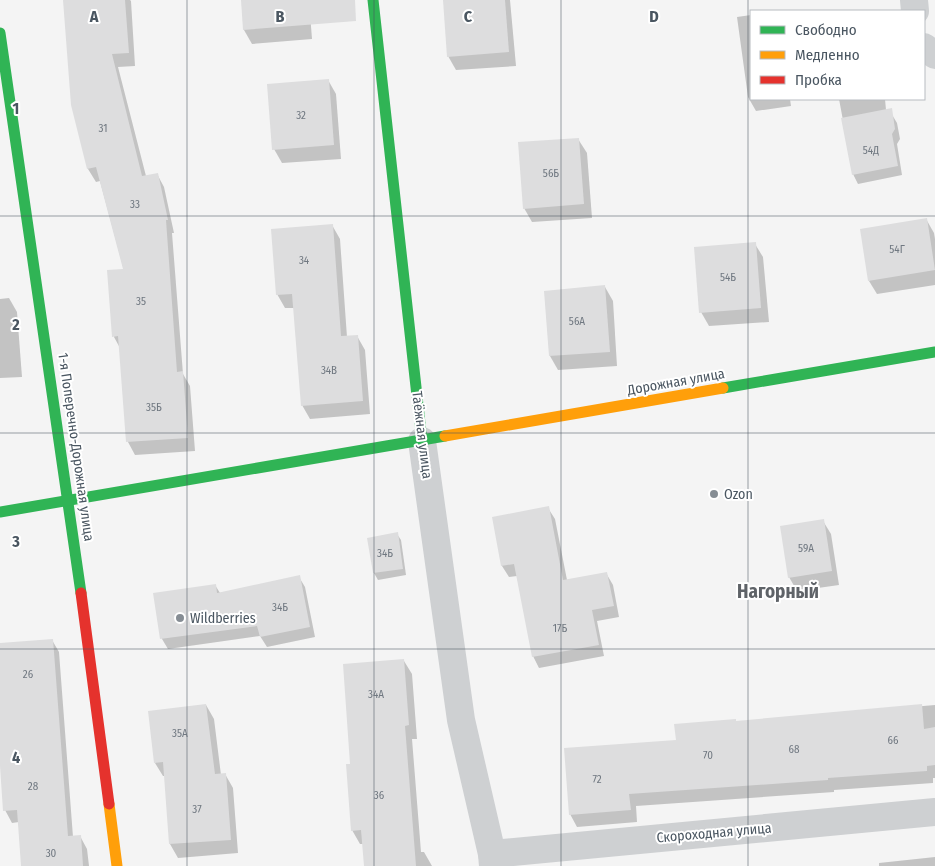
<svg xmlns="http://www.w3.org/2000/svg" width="935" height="866" viewBox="0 0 935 866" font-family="'Fira Sans Condensed',sans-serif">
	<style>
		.shadow { fill: #0003 }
		.building { fill: #ddddde }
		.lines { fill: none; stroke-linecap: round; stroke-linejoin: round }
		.street { stroke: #ced0d2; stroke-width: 28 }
		.fast { stroke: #30b455; stroke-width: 11 }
		.slow { stroke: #ff9f0a; stroke-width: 11 }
		.jam { stroke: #e5322d; stroke-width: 11 }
		.grid { fill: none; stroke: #4a5661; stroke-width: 1; stroke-opacity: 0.55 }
		.poi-dot { fill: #868d94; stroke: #fff; stroke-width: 2 }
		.labels { text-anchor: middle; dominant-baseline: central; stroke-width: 4; stroke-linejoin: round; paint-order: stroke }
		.number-label { font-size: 11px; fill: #707881 }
		.street-label { font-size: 14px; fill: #4a5661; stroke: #fff }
		.poi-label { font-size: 14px; fill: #4a5661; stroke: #fff; text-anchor: start }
		.district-label { font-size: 19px; font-weight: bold; fill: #5f6368; stroke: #fff }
		.grid-label { font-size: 16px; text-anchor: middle; font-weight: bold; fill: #4a5661; stroke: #fff; stroke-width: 4; stroke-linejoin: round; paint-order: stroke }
	</style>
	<rect width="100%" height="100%" fill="#f4f4f4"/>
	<g class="shadow">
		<path d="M64,0h66l1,1 4,65 -17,1 28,109 11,-2 7,13 10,46h-2l11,141 7,12 5,65 -60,4 -7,-13 -8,-94 -6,-11 10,-67 -24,-89 -4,1 -8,-13 -16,-64z"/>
		<path d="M242,0h67l3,39 -60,5 -8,-14z"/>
		<path d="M444,0h66l6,66 -60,4 -8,-14z"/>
		<path d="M751,15v84h39l1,7 -35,5 -8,-14 -11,-80z"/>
		<path d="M328,80l8,14 5,65 -59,4 -8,-14z"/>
		<path d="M839,99h46l1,11 5,3 6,10 3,16 -3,5 5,31 -44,9 -5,-10z"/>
		<path d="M578,139l9,14 5,65 -60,4 -8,-14z"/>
		<path d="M926,219l8,14 1,6v46l-58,9 -8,-13z"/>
		<path d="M332,225l8,14 7,98 10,-1 8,14 5,64 -60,5 -8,-14 -7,-97h-10l-8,-14z"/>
		<path d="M755,244l8,13 6,65 -60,4 -8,-14z"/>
		<path d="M605,287l8,14 4,65 -59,4 -8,-14 -5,-64z"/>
		<path d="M9,298l8,14 5,65 -22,1v-79z"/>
		<path d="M548,508l7,11 12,61 39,-7 7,12 6,32 -22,4 7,35 -65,12 -6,-12 -16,-80 -8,1 -7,-11 -9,-48z"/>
		<path d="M823,521l8,13 8,51 -42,6 -8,-14z"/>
		<path d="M397,534l4,6 5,35 -28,5 -4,-7 -6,-34z"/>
		<path d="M299,577l6,10 10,50 -48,10 -7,-11 -92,13 -6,-10 -7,-45 60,-9 5,8z"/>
		<path d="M52,640l7,12 14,185 7,-1 7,13 2,17h-66l-4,-44 -7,1 -7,-13 -5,-64v-102z"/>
		<path d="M404,661l8,13 5,65h-5l9,113h3l8,14h-67l-1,-22h-4l-8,-14 -1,-65z"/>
		<path d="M206,705l8,14 7,56 4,-1 8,14 5,65 -60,5 -8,-14 -5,-68h-2l-8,-13z"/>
		<path d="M935,705v73h-2v5l-99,7v2l-198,14 1,16 -60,5 -7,-13 107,-73 59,-19z"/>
		<path d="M935,857v9h-56v-3z"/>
	</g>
	<g class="building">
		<path d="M63,0h62l4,53 -17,1 30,122 16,-3 10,47h-2l11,152 6,-1 5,67 -62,4 -8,-106 -6,1 -5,-67 16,-1 -27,-102 -9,2 -16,-64z"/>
		<path d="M241,0h114l1,21 -113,9z"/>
		<path d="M443,0h62l4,52 -62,5z"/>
		<path d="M329,79l5,66 -62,5 -5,-66z"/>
		<path d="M892,108l3,21 -3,5 6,32 -46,9 -11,-57z"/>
		<path d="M579,138l5,66 -61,5 -5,-67z"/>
		<path d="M927,218l8,52 -67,11 -8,-52z"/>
		<path d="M333,224l8,112 17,-1 5,66 -62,5 -9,-112 -16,1 -5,-66z"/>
		<path d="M756,242l5,66 -62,5 -5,-66z"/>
		<path d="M605,285l5,67 -61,4 -5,-65z"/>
		<path d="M549,506l14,74 44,-8 7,34 -22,4 7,35 -67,12 -18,-93 -13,2 -9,-49z"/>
		<path d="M824,519l8,52 -44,7 -8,-52z"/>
		<path d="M398,532l5,37 -30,4 -6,-35z"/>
		<path d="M300,575l10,52 -50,10 -3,-11 -97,13 -7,-46 63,-9 1,9z"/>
		<path d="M53,639l15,197 13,-1 2,31h-62l-4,-56 -14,1 -3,-45v-123z"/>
		<path d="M404,659l5,66 -4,1 11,140h-52l-3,-36 -10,1 -5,-67h4l-7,-100z"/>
		<path d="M206,704l9,70 11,-1 5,67 -62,4 -6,-82 -9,1 -6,-52z"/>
		<path d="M922,704l2,25 11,-2v38l-8,1v5l-99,7v2l-199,14 2,16 -62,5 -5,-67 112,-8 -2,-16 62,-5v2z"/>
	</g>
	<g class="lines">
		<g class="street">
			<path d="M914,0l1,11"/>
			<path d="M924,47l11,8"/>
			<path d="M422,441l39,279 31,134 1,12"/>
			<path d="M492,854l443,-42"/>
		</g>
		<g class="fast">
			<path d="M373,0l49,441"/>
			<path d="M0,33l81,560"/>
			<path d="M723,388l212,-36"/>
			<path d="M0,512l445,-76"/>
		</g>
		<g class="slow">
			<path d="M445,436l278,-48"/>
			<path d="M109,804l8,62"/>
		</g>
		<path class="jam" d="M81,593l28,211"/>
	</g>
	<path class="grid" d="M187,0v866M374,0v866M561,0v866M748,0v866M0,216h935M0,433h935M0,649h935"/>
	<g class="poi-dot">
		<circle cx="714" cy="494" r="5"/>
		<circle cx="180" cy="618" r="5"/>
	</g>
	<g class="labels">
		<g class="number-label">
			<text x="301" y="115">32</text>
			<text x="103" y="128">31</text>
			<text x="871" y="150">54Д</text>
			<text x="551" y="173">56Б</text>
			<text x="135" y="204">33</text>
			<text x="897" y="249">54Г</text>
			<text x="304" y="260">34</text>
			<text x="728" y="277">54Б</text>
			<text x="141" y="301">35</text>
			<text x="577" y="321">56А</text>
			<text x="329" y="370">34В</text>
			<text x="154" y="407">35Б</text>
			<text x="806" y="548">59А</text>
			<text x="385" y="553">34Б</text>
			<text x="280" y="607">34Б</text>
			<text x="560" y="628">17Б</text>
			<text x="28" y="674">26</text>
			<text x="376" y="694">34А</text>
			<text x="180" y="733">35А</text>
			<text x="893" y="740">66</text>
			<text x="794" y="749">68</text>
			<text x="708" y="755">70</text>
			<text x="597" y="779">72</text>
			<text x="33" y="786">28</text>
			<text x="379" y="795">36</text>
			<text x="197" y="809">37</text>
			<text x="51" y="853">30</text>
		</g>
		<g class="street-label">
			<text transform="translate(676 382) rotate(-10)">Дорожная улица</text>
			<text transform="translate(422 435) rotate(83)">Таёжная улица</text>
			<text transform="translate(76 447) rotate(82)">1-я Поперечно-Дорожная улица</text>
			<text transform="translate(714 833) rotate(-5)">Скороходная улица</text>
		</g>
		<g class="poi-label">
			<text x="724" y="494">Ozon</text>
			<text x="190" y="618">Wildberries</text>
		</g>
		<g class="district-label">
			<text x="778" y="591">Нагорный</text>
		</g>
	</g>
	<g class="grid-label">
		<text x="94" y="22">A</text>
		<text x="280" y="22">B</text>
		<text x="468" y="22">C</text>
		<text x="654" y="22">D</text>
		<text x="16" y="114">1</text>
		<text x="16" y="330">2</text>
		<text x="16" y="547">3</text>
		<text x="16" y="763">4</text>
	</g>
	<rect x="750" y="10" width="175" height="90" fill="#ffffff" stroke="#b7bbc0"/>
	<rect x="760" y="26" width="25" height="8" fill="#30b455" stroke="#b7bbc0"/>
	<text x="795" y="35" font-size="15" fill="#4a5661">Свободно</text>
	<rect x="760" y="51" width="25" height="8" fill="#ff9f0a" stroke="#b7bbc0"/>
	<text x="795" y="60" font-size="15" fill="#4a5661">Медленно</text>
	<rect x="760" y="76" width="25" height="8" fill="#e5322d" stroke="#b7bbc0"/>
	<text x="795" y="85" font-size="15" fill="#4a5661">Пробка</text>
</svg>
